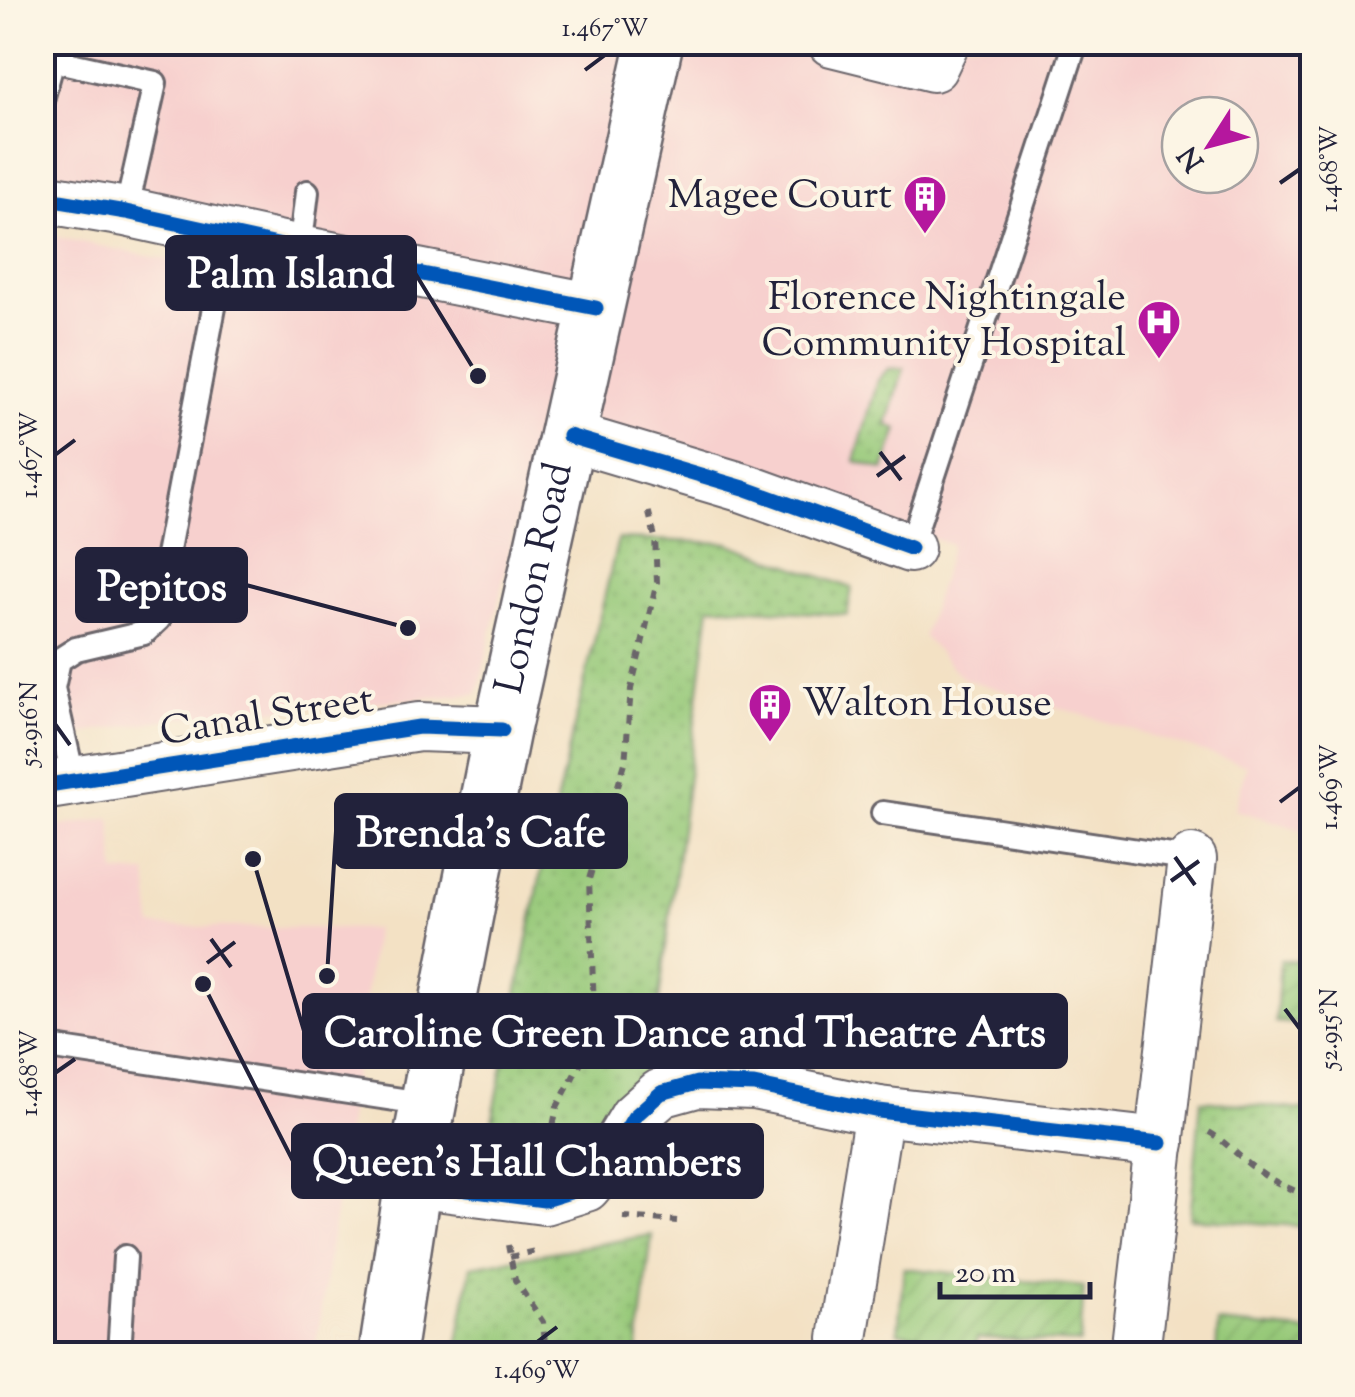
<svg xmlns="http://www.w3.org/2000/svg" width="1355" height="1397" viewBox="0 0 1355 1397" font-family="'Sorts Mill Goudy',serif">
	<style>
		.built { fill: #f7d0ce; fill-rule: evenodd }
		.grass { fill: url(#grass-dots); stroke: #5c765a; stroke-width: 2.5 }
		.garden { fill: url(#garden-furrows); stroke: #5c765a; stroke-width: 2.5 }
		.lines { fill: none; stroke-linecap: round; stroke-linejoin: round }
		.lane-casing { stroke: #6b656b; stroke-width: 28 }
		.street-casing { stroke: #6b656b; stroke-width: 52 }
		.primary-casing { stroke: #6b656b; stroke-width: 60 }
		.path { stroke: #6b656b; stroke-width: 6; stroke-dasharray: 8 8; stroke-linecap: butt }
		.lane { stroke: #fff; stroke-width: 22 }
		.street { stroke: #fff; stroke-width: 48 }
		.primary { stroke: #fff; stroke-width: 55 }
		.cycleway-casing { stroke: #fcf5e5; stroke-width: 21 }
		.cycleway { stroke: #0057b8; stroke-width: 15 }
		.ticks { fill: none; stroke: #22223b; stroke-width: 4 }
		.labels { text-anchor: middle; dominant-baseline: central; stroke-width: 8; stroke-linejoin: round; paint-order: stroke }
		.poi-label { font-size: 40px; fill: #22223b; stroke: #fcf5e5; text-anchor: end }
		.street-label { font-size: 40px; fill: #22223b; stroke: #fcf5e5 }
		.leader { fill: none; stroke: #22223b; stroke-width: 4 }
		.callout-dot { fill: #22223b; stroke: #fcf5e5; stroke-width: 4 }
		.callout { fill: #22223b; stroke: #22223b; stroke-width: 4 }
		.callout-label { font-size: 42px; text-anchor: middle; font-weight: bold; fill: #fff }
		.neatline { fill: none; stroke: #22223b; stroke-width: 4 }
		.ticks-label { font-size: 25px; text-anchor: middle; fill: #22223b }
	</style>
	<defs>
		<pattern id="grass-dots" width="8" height="8" patternUnits="userSpaceOnUse" patternTransform="scale(2.5)"><rect width="8" height="8" fill="#97c979"/><path d="M2 2h.1M6 6h.1" fill="none" stroke="#82ac6a" stroke-width="1.8" stroke-linecap="round"/></pattern>
		<pattern id="garden-furrows" width="10" height="10" patternUnits="userSpaceOnUse" patternTransform="scale(2.5)"><rect width="10" height="10" fill="#97c979"/><path d="M-1 1l2-2M0 10L10 0M9 11l2-2" fill="none" stroke="#82ac6a"/></pattern>
	</defs>
	<rect width="100%" height="100%" fill="#fcf5e5"/>
	<filter id="ink" filterUnits="userSpaceOnUse"><feTurbulence type="fractalNoise" baseFrequency=".01" numOctaves="2"/><feDisplacementMap in="SourceGraphic" scale="20" xChannelSelector="R" yChannelSelector="G"/><feConvolveMatrix kernelMatrix="1 2 1 2 8 2 1 2 1" color-interpolation-filters="sRGB"/></filter>
	<filter id="wash" filterUnits="userSpaceOnUse"><feTurbulence type="fractalNoise" baseFrequency=".0048" numOctaves="4" result="noise"/><feDisplacementMap in="SourceGraphic" scale="40" xChannelSelector="R" yChannelSelector="G"/><feGaussianBlur stdDeviation="2.25" result="paint"/><feColorMatrix in="noise" values="0 0 0 0 0 0 0 0 0 0 0 0 0 0 0 0 0 1.4 0 .05"/><feComposite in="paint" operator="in"/></filter>
	<g filter="url(#wash)">
		<rect width="100%" height="100%" fill="#f3e1c4"/>
		<g class="built">
			<path d="M43,43h1269v790l-77,-23 11,-45 -284,-87 -39,-42 29,-91 -410,-142 -64,291 -302,24 -133,22v-506l248,52 -34,-54 -214,-46zM1180,115h60v60h-60z"/>
			<path d="M111,818l5,55h31l5,53 223,3 -60,425h-272v-525z"/>
		</g>
		<g class="grass">
			<path d="M904,368l-17,57 11,4 -14,41 -29,-9 23,-81 10,-11z"/>
			<path d="M618,539l110,4 124,45 -5,27 -137,-9 -63,486 -95,70 -70,11 64,-326z"/>
			<path d="M1201,1100l111,11v116l-122,-9z"/>
			<path d="M652,1235l-15,119h-181l15,-88z"/>
		</g>
		<g class="garden">
			<path d="M1280,960l32,2v63l-36,-3z"/>
			<path d="M904,1268l180,19 -4,56 -103,-5 -2,16h-57l2,-19 -22,-3z"/>
			<path d="M1218,1323l94,9v22h-96z"/>
		</g>
	</g>
	<g filter="url(#ink)">
		<g class="lines">
			<defs>
				<g id="lane">
					<path d="M42,100l11,-40 102,23 -29,129"/>
					<path d="M300,250l7,-58"/>
					<path d="M910,548l166,-506"/>
					<path d="M74,781l-21,-93 6,-28 17,-11 68,-16 15,-14 7,-36 1,-28 49,-258"/>
					<path d="M883,813l309,46"/>
					<path d="M42,1046l386,58"/>
					<path d="M119,1354l6,-97"/>
				</g>
				<g id="street">
					<path d="M832,42l101,25 12,-25"/>
					<path d="M42,198l84,14 174,38 296,58"/>
					<path d="M569,436l175,52 166,60"/>
					<path d="M42,786l377,-59 83,3"/>
					<path d="M413,1183l131,17 42,-13 21,-25 27,-45 27,-24 36,-10 57,2 125,26 281,32"/>
					<path d="M843,1338l36,-227"/>
					<path d="M1135,1354l57,-495"/>
				</g>
				<g id="primary">
					<path id="s1" d="M387,1354l26,-171 54,-279 35,-174 153,-688"/>
				</g>
			</defs>
			<use href="#lane" class="lane-casing"/>
			<use href="#street" class="street-casing"/>
			<use href="#primary" class="primary-casing"/>
			<g class="path">
				<path d="M595,1036l59,7"/>
				<path d="M1209,1132c17,10 29,24 45,36 18,14 38,22 58,29"/>
				<path d="M535,1148l16,-12 6,-29 38,-71 -6,-157 36,-116 6,-74 26,-107 -2,-45 -7,-28"/>
				<path d="M623,1217l54,4"/>
				<path d="M508,1245l7,35 28,42 3,32"/>
				<path d="M510,1257l25,-6"/>
			</g>
			<use href="#lane" class="lane"/>
			<use href="#street" class="street"/>
			<use href="#primary" class="primary"/>
			<defs>
				<g id="cycleway">
					<path d="M42,198l84,14 174,38 296,58"/>
					<path d="M569,436l175,52 166,60"/>
					<path d="M42,786l377,-59 83,3"/>
					<path d="M413,1183l131,17 42,-13 21,-25 27,-45 27,-24 36,-10 57,2 125,26 281,32"/>
				</g>
			</defs>
			<use href="#cycleway" class="cycleway-casing"/>
			<use href="#cycleway" class="cycleway"/>
		</g>
	</g>
	<path class="ticks" d="M585,70l20,-15M1280,183l20,-14M880,452l21,28M55,455l20,-15M877,476l28,-20M55,724l15,21M1280,802l20,-15M1175,857l20,28M1171,881l28,-20M211,939l20,28M207,963l28,-21M1285,1009l15,20M55,1073l20,-14M537,1342l20,-15"/>
	<defs>
		<symbol id="building-pin" viewBox="-11 -11 22 30"><path d="M0 17L-7.5 6A9.5 9.5 0 1 1 7.5 6Z" fill="#b5179e" stroke="#fcf5e5"/><path d="M-4-6H4V6H1V3H-1V6H-4ZM-2.5-4.3h1.7v1.8h-1.7ZM.8-4.3h1.7v1.8H.8ZM-2.5-1h1.7V.8h-1.7ZM.8-1h1.7V.8H.8Z" fill="#fff"/></symbol>
		<symbol id="hospital-pin" viewBox="-11 -11 22 30"><path d="M0 17L-7.5 6A9.5 9.5 0 1 1 7.5 6Z" fill="#b5179e" stroke="#fcf5e5"/><path d="M-5-5h3v3.5h4V-5h3V5h-3V1.5h-4V5h-3Z" fill="#fff"/></symbol>
	</defs>
	<g fill-rule="evenodd">
		<use href="#building-pin" x="900" y="172" width="50" height="68"/>
		<use href="#hospital-pin" x="1134" y="297" width="50" height="68"/>
		<use href="#building-pin" x="745" y="680" width="50" height="68"/>
	</g>
	<g class="labels">
		<g class="poi-label">
			<text x="892" y="197">Magee Court</text>
			<text x="1126" y="299">Florence Nightingale<tspan x="1126" dy="46">Community Hospital</tspan></text>
			<text x="802" y="705" text-anchor="start">Walton House</text>
		</g>
		<g class="street-label">
			<text stroke="none"><textPath href="#s1" startOffset="790">London Road</textPath></text>
			<text transform="translate(267 718) rotate(-9)">Canal Street</text>
		</g>
	</g>
	<path class="leader" d="M478 376L415 273M408 628L246 585M327 976L336 831M253 859L304 1031M203 984L293 1161"/>
	<g class="callout-dot">
		<circle cx="478" cy="376" r="10"/>
		<circle cx="408" cy="628" r="10"/>
		<circle cx="327" cy="976" r="10"/>
		<circle cx="253" cy="859" r="10"/>
		<circle cx="203" cy="984" r="10"/>
	</g>
	<g class="callout">
		<rect x="167" y="237" width="248" height="72" rx="10"/>
		<rect x="77" y="549" width="169" height="72" rx="10"/>
		<rect x="336" y="795" width="290" height="72" rx="10"/>
		<rect x="304" y="995" width="762" height="72" rx="10"/>
		<rect x="293" y="1125" width="469" height="72" rx="10"/>
	</g>
	<g class="callout-label">
		<text x="291" y="287">Palm Island</text>
		<text x="162" y="600">Pepitos</text>
		<text x="481" y="846">Brenda's Cafe</text>
		<text x="685" y="1046">Caroline Green Dance and Theatre Arts</text>
		<text x="527" y="1175">Queen's Hall Chambers</text>
	</g>
	<rect width="1355" height="1397" fill="none" stroke="#fcf5e5" stroke-width="110"/>
	<g transform="translate(1210 145) rotate(234)"><circle r="48" fill="#fcf5e5" stroke="#a5a1a1" stroke-width="2.5"/>
	<path d="M0-8L18 38L0 25L-18 38Z" fill="#b5179e"/>
	<text y="-15" font-size="28" font-weight="bold" text-anchor="middle" fill="#22223b">N</text>
	</g>
	<path d="M940 1282v15h150v-15" fill="none" stroke="#22223b" stroke-width="5"/>
	<text x="955" y="1282" font-size="30" fill="#22223b" stroke="#fcf5e5" stroke-width="8" paint-order="stroke">20 m</text>
	<rect x="55" y="55" width="1245" height="1287" class="neatline"/>
	<g class="ticks-label">
		<text x="605" y="36">1.467°W</text>
		<text transform="translate(1328 169) rotate(-90)" y="9">1.468°W</text>
		<text transform="translate(28 455) rotate(-90)" y="9">1.467°W</text>
		<text transform="translate(28 724) rotate(-90)" y="9">52.916°N</text>
		<text transform="translate(1328 787) rotate(-90)" y="9">1.469°W</text>
		<text transform="translate(1328 1029) rotate(-90)" y="9">52.915°N</text>
		<text transform="translate(28 1073) rotate(-90)" y="9">1.468°W</text>
		<text x="537" y="1378">1.469°W</text>
	</g>
</svg>
